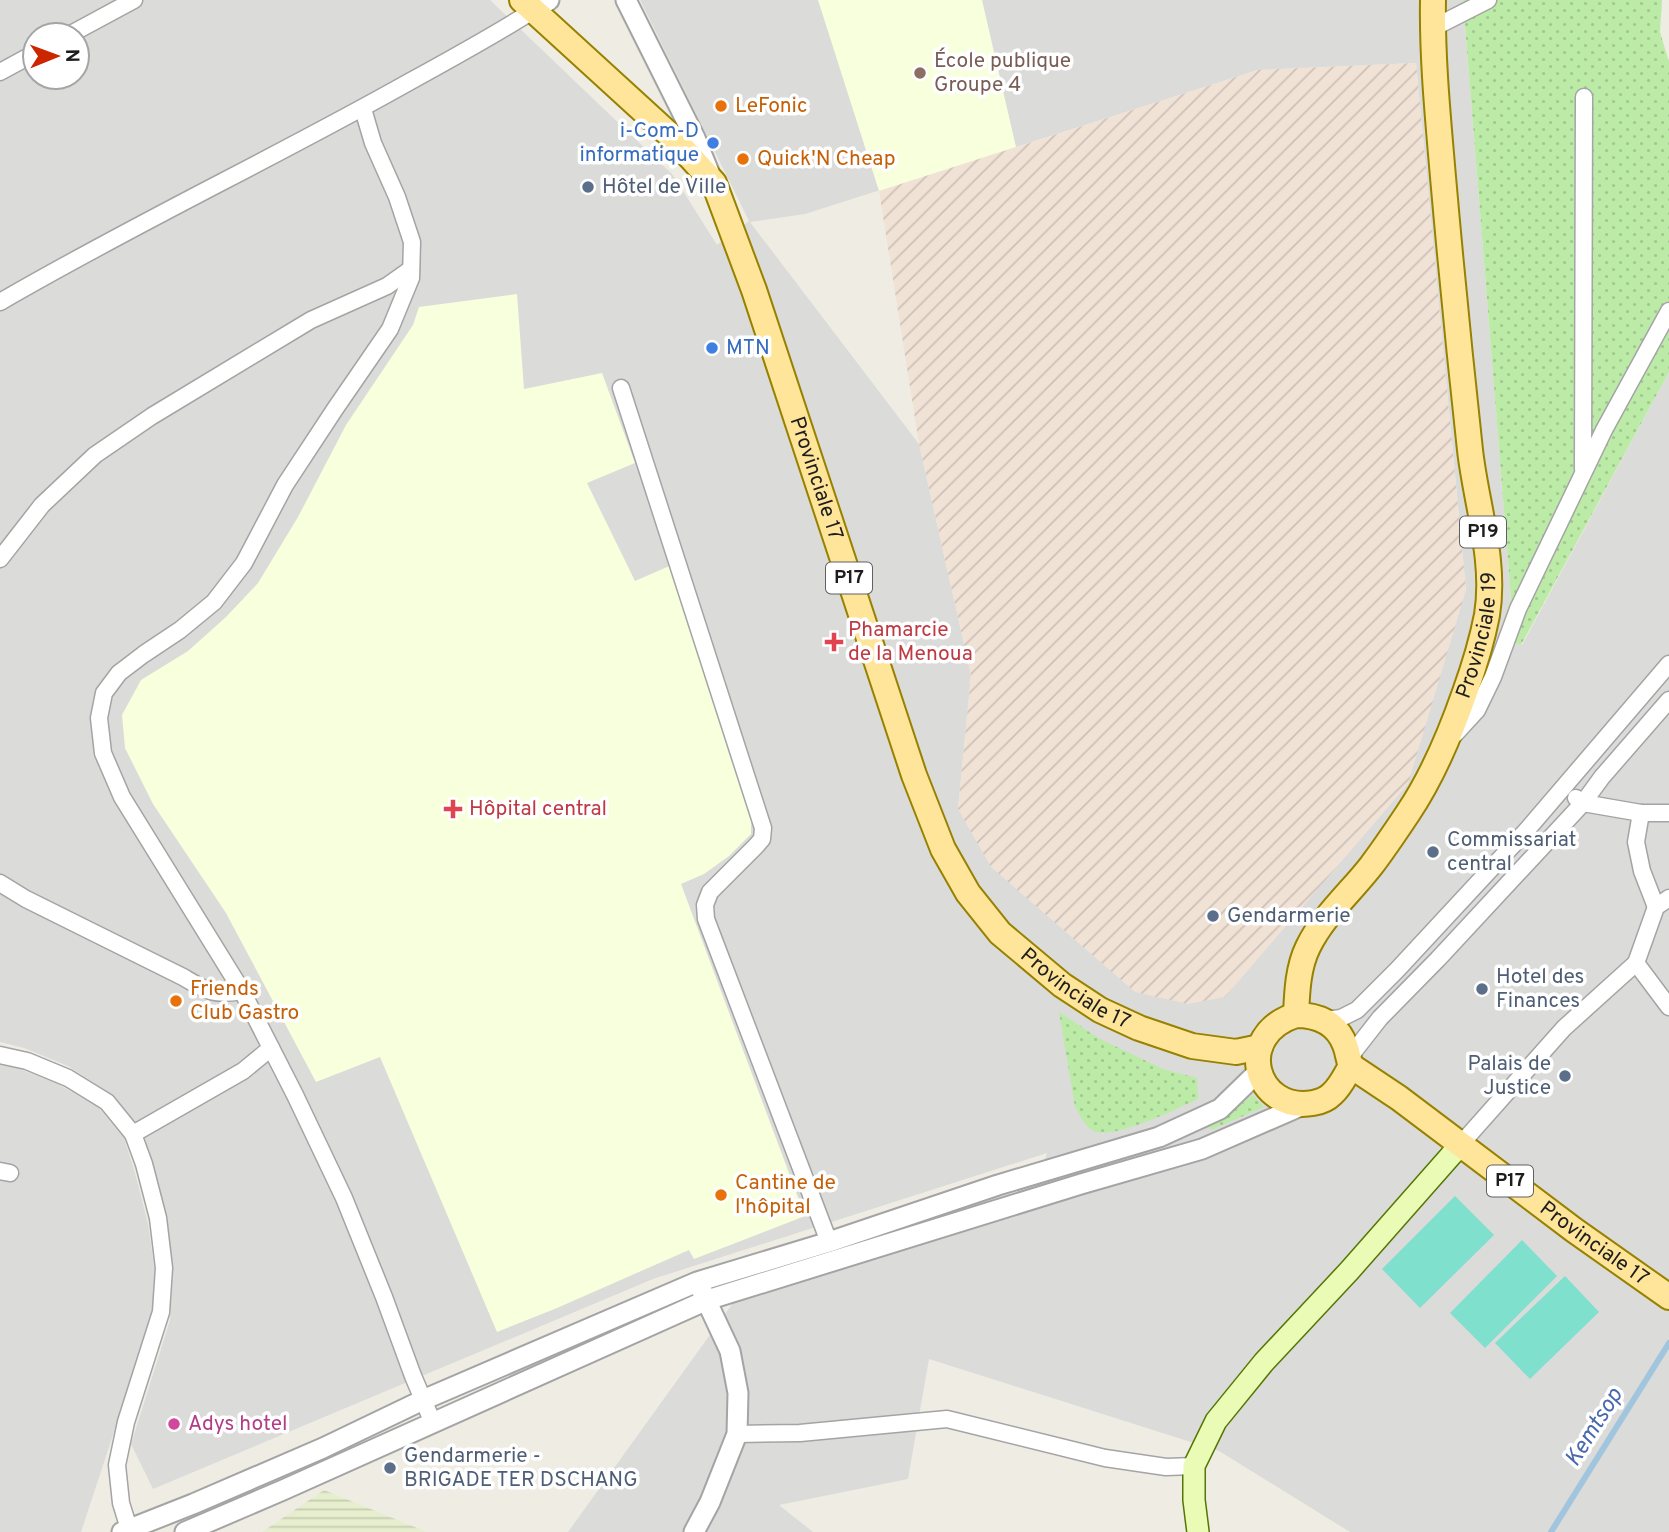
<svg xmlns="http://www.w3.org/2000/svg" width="1669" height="1532" viewBox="0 0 1669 1532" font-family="Overpass,sans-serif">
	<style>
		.residential { fill: #dbdbda; fill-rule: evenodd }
		.education { fill: #f8ffdc }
		.military { fill: url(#military-furrows) }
		.farmland { fill: url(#farmland-rules) }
		.grass { fill: url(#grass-dots) }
		.pitch { fill: #7fe0cd }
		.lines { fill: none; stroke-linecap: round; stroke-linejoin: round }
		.stream { stroke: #a2c5de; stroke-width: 6 }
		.minor-casing { stroke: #a4a4a4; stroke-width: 19 }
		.tertiary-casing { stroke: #a4a4a4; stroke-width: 23 }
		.secondary-casing { stroke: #547602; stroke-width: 24 }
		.primary-casing { stroke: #978100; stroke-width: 28 }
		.minor { stroke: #fff; stroke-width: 16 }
		.tertiary { stroke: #fff; stroke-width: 19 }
		.secondary { stroke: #eafbb5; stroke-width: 21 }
		.primary { stroke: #fee599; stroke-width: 24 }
		.education-dot { fill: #8d6e63; stroke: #fff; stroke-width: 2.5 }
		.food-dot { fill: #e8710a; stroke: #fff; stroke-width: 2.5 }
		.shop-dot { fill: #3f7fe0; stroke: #fff; stroke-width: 2.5 }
		.service-dot { fill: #5c6f8a; stroke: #fff; stroke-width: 2.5 }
		.health-dot { fill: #e0444e; stroke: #fff; stroke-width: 2.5 }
		.hotel-dot { fill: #d1479c; stroke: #fff; stroke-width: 2.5 }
		.labels { text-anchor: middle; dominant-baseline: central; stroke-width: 7; stroke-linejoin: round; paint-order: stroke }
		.shield { fill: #fff; stroke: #616161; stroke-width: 2 }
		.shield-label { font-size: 19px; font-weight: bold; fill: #1d1d1d }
		.education-label { font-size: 21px; fill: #785e54; stroke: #fff; text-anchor: start }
		.food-label { font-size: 21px; fill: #c56008; stroke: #fff; text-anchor: start }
		.shop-label { font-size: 21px; fill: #366cbe; stroke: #fff; text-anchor: end }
		.service-label { font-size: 21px; fill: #4e5e75; stroke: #fff; text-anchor: start }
		.street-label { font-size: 21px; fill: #1d1d1d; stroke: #fff }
		.health-label { font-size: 21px; fill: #be3a42; stroke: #fff; text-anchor: start }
		.hotel-label { font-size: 21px; fill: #b23c85; stroke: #fff; text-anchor: start }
		.water-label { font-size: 23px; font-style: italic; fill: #4868af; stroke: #fff }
	</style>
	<defs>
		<pattern id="military-furrows" width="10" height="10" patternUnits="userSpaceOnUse" patternTransform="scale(1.75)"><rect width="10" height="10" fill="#f1e2d6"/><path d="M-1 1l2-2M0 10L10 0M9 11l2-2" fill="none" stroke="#cec1b7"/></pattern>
		<pattern id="farmland-rules" width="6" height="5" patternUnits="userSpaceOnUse" patternTransform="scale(1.75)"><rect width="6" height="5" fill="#e6eece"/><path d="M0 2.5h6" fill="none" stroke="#c5ccb0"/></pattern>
		<pattern id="grass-dots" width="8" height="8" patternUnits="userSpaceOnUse" patternTransform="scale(1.75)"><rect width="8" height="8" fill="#bceba7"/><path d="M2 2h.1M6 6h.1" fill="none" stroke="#a1c98f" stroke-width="1.8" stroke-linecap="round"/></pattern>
	</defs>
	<rect width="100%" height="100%" fill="#efede3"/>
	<g class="residential">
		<path d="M0,0h490l183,175 44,70 32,-24 -109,-221h823l48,598 -13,41 24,6 147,-273v1160h-319l-131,-81 -290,-92 -21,120 -129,26 34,27h-245l167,-232 293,-88 19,-59 -394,126 -500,210 -22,-45 39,-124 3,-48 -7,-52 -14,-57 -12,-34 -30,-36 -42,-27 -44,-18 -24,-6zM35,35h42v42h-42zM1416,63l50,527 -508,220 13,-135 -52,-231 -169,-222 55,-8 453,-144z"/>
		<path d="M0,1064l17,4 41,16 40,23 26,31 10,31 14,54 7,50 -3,44 -71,215h-81z"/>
	</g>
	<g class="education">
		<path d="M818,0h164l34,147 -137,44z"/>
		<path d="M517,294l7,95 78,-16 33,90 -48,20 48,98 39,-17 77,250v20l-22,22 -25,18 -23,10 124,332 -111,43 -5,-9 -132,58 -60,24 -117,-275 -64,25 -90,-169 -73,-109 -28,-56 -3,-33 19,-35 47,-29 38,-34 32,-34 40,-66 48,-92 67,-100 6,-18z"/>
	</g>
	<path class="military" d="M1416,63l50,527 -58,194 -183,213 -37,7 -53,-12 -144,-125 -33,-58 13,-134 -52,-231 -40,-253 379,-121z"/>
	<path class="farmland" d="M324,1490l103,42h-165z"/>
	<g class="grass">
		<path d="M1463,0h199l-2,32 9,30v310l-148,273 -23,-7 13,-40z"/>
		<path d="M1059,1012l41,27 63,30 34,9 1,21c-20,9 -87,43 -106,31 -8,-5 -12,-15 -17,-23z"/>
		<path d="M1253,1095l11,12 -53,23 -3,-3 20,-12z"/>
	</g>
	<g class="pitch">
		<path d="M1455,1196l39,39 -74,73 -38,-39z"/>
		<path d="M1522,1240l35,36 -72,72 -35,-35z"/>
		<path d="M1565,1276l34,36 -69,67 -35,-36z"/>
	</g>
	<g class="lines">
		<path class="stream" d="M1551,1532l118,-189"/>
		<defs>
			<g id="minor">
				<path d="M1433,28l55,-28"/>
				<path d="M69,35l65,-35"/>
				<path d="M0,72l35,-19"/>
				<path d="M363,109l10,34 24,54 15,45 -1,36 -21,51 -55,80 -50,76 -41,78 -30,39 -34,28 -36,24 -25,19 -15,20 -5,25 4,35 19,44 120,194 53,104 49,103 40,99 29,79 20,47"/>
				<path d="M0,302c134,-78 274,-144 409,-220 42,-23 84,-46 125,-72"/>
				<path d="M621,388l142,440 -1,11 -6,7 -46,46 -5,13 1,14 123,323"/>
				<path d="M1583,469l1,-372"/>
				<path d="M0,559l42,-54 53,-50 57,-39 159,-96 76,-34 24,-17"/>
				<path d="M1455,734l22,-24 16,-33 25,-68 86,-179 65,-119"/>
				<path d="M1576,798l7,5 58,10h28"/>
				<path d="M1641,813l-5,29 6,29 14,36"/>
				<path d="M0,883l26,16 157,78c24,14 30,19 59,14"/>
				<path d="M1636,963l20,-56 13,-9"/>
				<path d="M1324,1020l17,-2 16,-8 40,-40 129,-139 143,-167"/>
				<path d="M0,1055l27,6 41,17 39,24 26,32 11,30 14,54 6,50 -3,44 -35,110 -9,43 4,38 9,29"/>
				<path d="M1348,1059l32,-41 58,-59 145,-156 19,-26 67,-77"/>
				<path d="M133,1134l110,-63 28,-23"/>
				<path d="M1461,1144l103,-116 72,-65 33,44"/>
				<path d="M0,1171l10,2"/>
				<path d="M737,1434l63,-1 147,-14 158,39 61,9 28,-1"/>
			</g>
			<g id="tertiary">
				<path d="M626,0l69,138 14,34"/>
				<path d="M534,10l15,-10"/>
				<path d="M122,1532l71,-28 130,-56 100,-48 274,-118 132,-40 169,-57 161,-48 61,-28 39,-38"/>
				<path d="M185,1532l98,-42 424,-190 374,-116 121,-35 101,-44"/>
				<path d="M694,1532l16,-30 27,-68 1,-41 -8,-42 -29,-62"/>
			</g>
			<path id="secondary" d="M1198,1532l-4,-32v-34l22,-45 48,-59 86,-92 111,-126"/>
			<g id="primary">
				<path id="s1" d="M522,0l150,137 42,46 40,107 160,485 29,74 25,44 32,40 62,52 38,25 39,18 53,18 44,6 24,-5"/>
				<path id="s2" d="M1296,1015c1,-23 2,-48 12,-68 15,-31 42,-54 63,-81 13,-17 25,-35 37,-53 25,-37 42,-78 57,-121 9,-25 17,-51 22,-77 9,-55 -11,-111 -17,-165 -10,-91 -19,-182 -27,-273 -5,-59 -11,-118 -10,-177"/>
				<path d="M1296,1015c22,0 41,8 49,30 3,7 3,14 6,21 -6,10 -10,20 -19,28 -5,5 -13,8 -19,9 -58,10 -80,-68 -17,-88z"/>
				<path id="s3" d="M1351,1066l48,32 175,132 95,67"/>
			</g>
		</defs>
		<use href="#minor" class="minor-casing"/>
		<use href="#tertiary" class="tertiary-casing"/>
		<use href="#secondary" class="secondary-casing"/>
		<use href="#primary" class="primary-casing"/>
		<use href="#minor" class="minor"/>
		<use href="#tertiary" class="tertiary"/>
		<use href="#secondary" class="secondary"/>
		<use href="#primary" class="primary"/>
	</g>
	<circle class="education-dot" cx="920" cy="73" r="7"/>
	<g class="food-dot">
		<circle cx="721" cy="106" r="7"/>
		<circle cx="743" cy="159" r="7"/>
		<circle cx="176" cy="1001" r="7"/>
		<circle cx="721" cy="1195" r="7"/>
	</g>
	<g class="shop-dot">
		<circle cx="713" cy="143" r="7"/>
		<circle cx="712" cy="348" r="7"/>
	</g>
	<g class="service-dot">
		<circle cx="588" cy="187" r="7"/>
		<circle cx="1433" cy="852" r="7"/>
		<circle cx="1213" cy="916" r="7"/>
		<circle cx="1482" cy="989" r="7"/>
		<circle cx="1565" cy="1076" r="7"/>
		<circle cx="390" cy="1468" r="7"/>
	</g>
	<g class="health-dot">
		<path d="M830.5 631.5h7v7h7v7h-7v7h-7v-7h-7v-7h7z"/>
		<path d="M449.5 798.5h7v7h7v7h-7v7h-7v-7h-7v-7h7z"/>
	</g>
	<circle class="hotel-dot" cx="174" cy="1424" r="7"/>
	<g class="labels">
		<g class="shield">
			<rect x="1460" y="516.5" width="46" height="31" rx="5"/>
			<rect x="826" y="562.5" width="46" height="31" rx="5"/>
			<rect x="1487" y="1165.5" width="46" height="31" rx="5"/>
		</g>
		<g class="shield-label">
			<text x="1483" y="532">P19</text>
			<text x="849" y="578">P17</text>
			<text x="1510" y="1181">P17</text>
		</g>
		<g class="education-label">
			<text x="934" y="61">École publique<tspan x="934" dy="24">Groupe 4</tspan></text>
		</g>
		<g class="food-label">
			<text x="735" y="106">LeFonic</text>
			<text x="757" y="159">Quick'N Cheap</text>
			<text x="190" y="989">Friends<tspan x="190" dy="24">Club Gastro</tspan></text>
			<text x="735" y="1183">Cantine de<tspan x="735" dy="24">l'hôpital</tspan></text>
		</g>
		<g class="shop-label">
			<text x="699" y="131">i-Com-D<tspan x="699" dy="24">informatique</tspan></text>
			<text x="726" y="348" text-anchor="start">MTN</text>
		</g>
		<g class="service-label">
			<text x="602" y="187">Hôtel de Ville</text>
			<text x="1447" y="840">Commissariat<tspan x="1447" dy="24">central</tspan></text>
			<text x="1227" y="916">Gendarmerie</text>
			<text x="1496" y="977">Hotel des<tspan x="1496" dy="24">Finances</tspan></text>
			<text x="1551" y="1064" text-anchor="end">Palais de<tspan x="1551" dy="24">Justice</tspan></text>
			<text x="404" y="1456">Gendarmerie -<tspan x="404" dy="24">BRIGADE TER DSCHANG</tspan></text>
		</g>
		<g class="street-label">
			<text stroke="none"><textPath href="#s1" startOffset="578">Provinciale 17</textPath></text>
			<text stroke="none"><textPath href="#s2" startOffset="430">Provinciale 19</textPath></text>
			<text stroke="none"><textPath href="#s1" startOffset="1166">Provinciale 17</textPath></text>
			<text stroke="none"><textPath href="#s3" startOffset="301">Provinciale 17</textPath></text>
		</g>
		<g class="health-label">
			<text x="848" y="630">Phamarcie<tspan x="848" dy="24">de la Menoua</tspan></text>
			<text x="469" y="809">Hôpital central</text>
		</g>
		<g class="hotel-label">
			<text x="188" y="1424">Adys hotel</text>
		</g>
		<g class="water-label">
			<text transform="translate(1595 1428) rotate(-58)">Kemtsop</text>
		</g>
	</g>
	<g transform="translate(56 56) rotate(89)"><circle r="33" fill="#ffffff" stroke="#a5a5a5" stroke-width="2"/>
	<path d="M0-5L12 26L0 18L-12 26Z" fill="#cb2600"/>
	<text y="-10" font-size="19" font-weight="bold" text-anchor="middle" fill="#1d1d1d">N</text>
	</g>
</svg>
